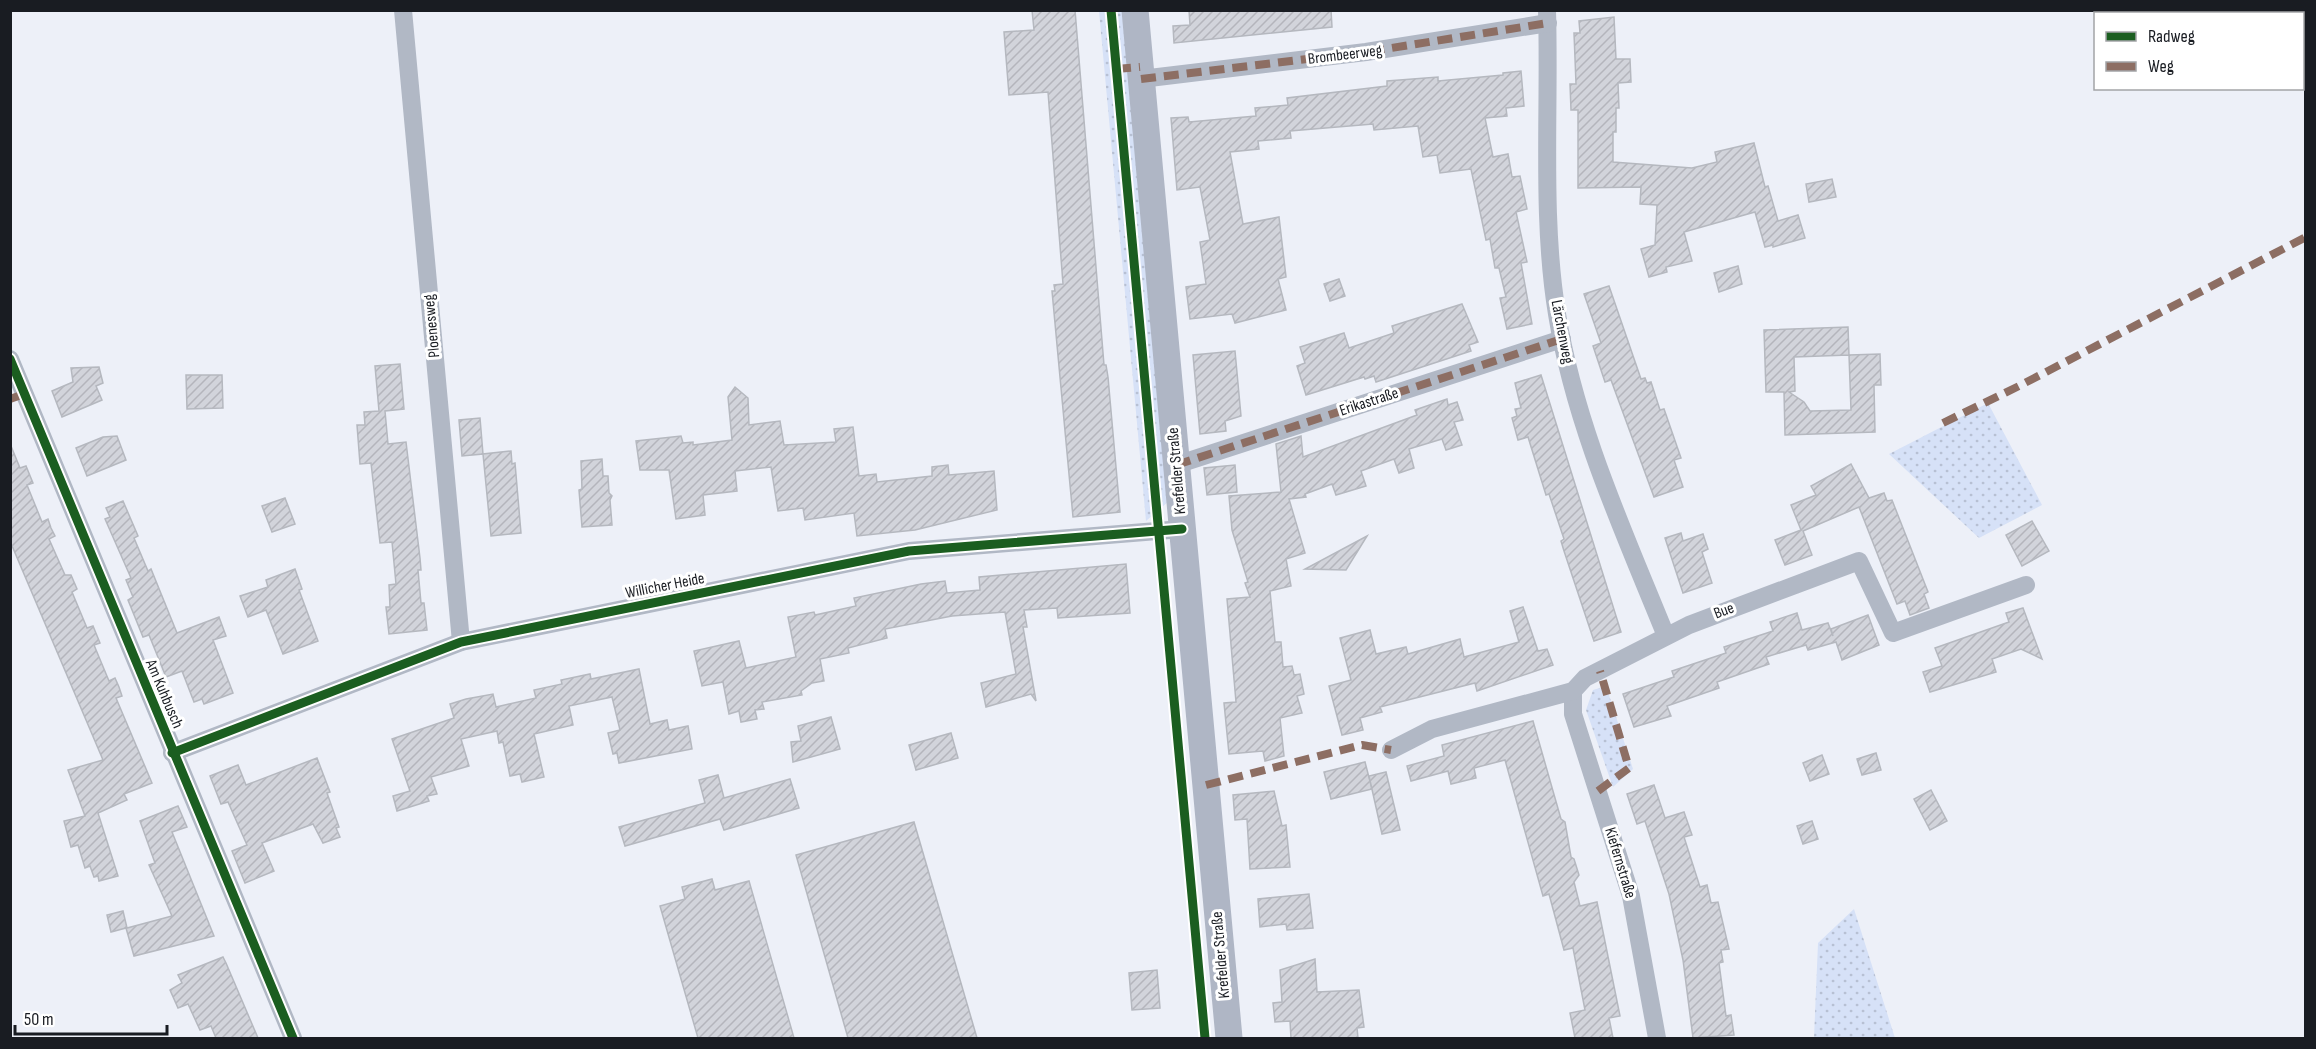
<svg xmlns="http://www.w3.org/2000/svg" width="2316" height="1049" viewBox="0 0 2316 1049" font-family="'Sofia Sans Condensed',sans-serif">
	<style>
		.grass { fill: url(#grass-dots) }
		.building { fill: url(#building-hatch); stroke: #b5b8bf; stroke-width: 1.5; fill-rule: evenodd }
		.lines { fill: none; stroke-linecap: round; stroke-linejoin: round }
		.street { stroke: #b1b8c5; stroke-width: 18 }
		.secondary { stroke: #afb6c5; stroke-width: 27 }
		.quiet { stroke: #8d6e63; stroke-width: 8; stroke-dasharray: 15 8; stroke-linecap: butt }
		.cycleway-casing { stroke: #fff; stroke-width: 13 }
		.cycleway { stroke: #1b5e20; stroke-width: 9 }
		.labels { text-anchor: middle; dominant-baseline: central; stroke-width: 6; stroke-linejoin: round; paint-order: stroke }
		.street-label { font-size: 16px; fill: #191c22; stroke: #fff }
	</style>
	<defs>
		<pattern id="grass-dots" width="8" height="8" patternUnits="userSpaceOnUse" patternTransform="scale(1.5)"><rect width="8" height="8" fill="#d6e1f7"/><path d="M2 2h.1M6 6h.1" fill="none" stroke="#b7c0d3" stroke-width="1.8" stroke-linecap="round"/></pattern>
		<pattern id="building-hatch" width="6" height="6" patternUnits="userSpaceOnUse" patternTransform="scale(1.5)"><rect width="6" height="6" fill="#d2d4db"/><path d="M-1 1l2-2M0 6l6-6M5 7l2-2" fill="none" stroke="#b4b5bc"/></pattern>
	</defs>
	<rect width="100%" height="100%" fill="#edf0f8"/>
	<g class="grass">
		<path d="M1099,11h24l46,490 -23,20z"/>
		<path d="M1988,403l54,102 -63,33 -90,-84z"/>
		<path d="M1606,686l27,83 -20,18 -27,-77 7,-20z"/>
		<path d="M1854,909l41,129h-81l4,-95z"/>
	</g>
	<g class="building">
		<path d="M1032,10h43l29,355h2l2,12 12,135 -47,5 -21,-226h3l-1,-6 9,-1 -15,-192 -39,3 -5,-63 30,-2z"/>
		<path d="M1189,10h142l1,17 -158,16 -1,-17 17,-1z"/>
		<path d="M1614,17l2,42h14l1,23 -13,1 1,25h-3v24h-3v30l79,6 25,-6 -2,-10 39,-9 11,44 3,-1 10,35 20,-6 7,23 -32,9v-2l-8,2 -10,-35 -71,20 8,29 -26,6 1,5 -18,5 -8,-28 14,-4 2,-40 -17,-1 1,-17 -63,1v-78h-7l-1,-26h6l-2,-51h6l-1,-12z"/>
		<path d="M1521,71l3,35 -18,2 1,8 -22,2 8,39 15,-3 4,23 8,-1 7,33 -11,3 11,50 -6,1 11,61 -25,5 -7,-31 6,-1 -7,-29h-4l-5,-29 -4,1 -15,-71 -31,4 -3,-18 -14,2 -5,-31 -44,4 -1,-6 -83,7 1,7 -33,3 1,8 -29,3 13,72 36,-7 7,60 -8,2 8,31 -51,13 -3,-9 -42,5 -4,-32 20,-3 -6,-42 10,-2 -10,-53 -23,3 -6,-72 17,-1 1,5 67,-6 -1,-8 33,-3 -1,-7 100,-12v-5l51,-4v4l65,-6v-2z"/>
		<path d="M1832,179l4,18 -27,5 -3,-18z"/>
		<path d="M1738,266l4,18 -23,8 -5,-19z"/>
		<path d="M1339,279l6,17 -15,5 -6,-17z"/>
		<path d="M1609,286l32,93 4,-1 2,5 4,-1 9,28 4,-1 17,49 -7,2 9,27 -29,10 -43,-117 -6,2 -12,-36 8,-3 -17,-49z"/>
		<path d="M1462,304l16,38 -9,3 2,6 -95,31 -2,-6 -9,3 -1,-2 -58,18 -9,-29 8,-3 -5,-16 44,-14 5,15 45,-15 -2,-7z"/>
		<path d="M1848,327l1,28 31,-1 1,31h-7l1,47 -90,3 -1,-43h-18l-2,-62zM1849,355l2,55 -41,1 -6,-9 -15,-10 6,-1 -1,-34z"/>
		<path d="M1235,351l6,65 -16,5 1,10 -26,3 -7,-79z"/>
		<path d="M400,364l4,45 -19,2 3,33 18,-2 14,116 1,12h-3l3,33h3l3,27 -38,4 -3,-27h4l-1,-22 7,-1 -4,-42 -12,1 -9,-80 -11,1 -3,-39h8l-1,-13 15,-1 -4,-45z"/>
		<path d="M99,367l4,16 -7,3 6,14 -40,17 -10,-26 21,-9 -2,-14z"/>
		<path d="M186,375h36l1,33 -36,1z"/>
		<path d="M1541,375l80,257 -27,9 -30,-90 -3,-10 3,-2 -15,-45 -3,1 -18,-58 -10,3 -6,-22 5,-2 -2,-7 6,-1 -6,-25z"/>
		<path d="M735,387l13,11 1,27 31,-4 4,24 52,-3 -2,-13 19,-2 6,49 17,-2 1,8 55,-6v-9l16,-2 1,10 45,-4 3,39 -82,20 -58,6 -3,-23 -49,7 -2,-12 -25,3 -7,-44 -36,4 2,20 -34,4 2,20 -29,4 -7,-49h-29l-4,-29 45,-5 2,7 10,-1v3l39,-5 -4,-43z"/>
		<path d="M1447,399l1,6 9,-3 6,18 -9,2 8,23 -16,5 -4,-11 -33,10 5,19 -15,5 -5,-14 -33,12 5,15 -30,9 -4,-11 -27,10 1,3 -17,2 16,54 -19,6 5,27 -21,5 5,51h6l2,25 9,-1 2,9 6,-1 4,20 -7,2 5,17 -22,5 4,38 -19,5 -2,-10 -34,3 -5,-51 12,-1 -9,-103 23,-2 -5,-14 3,-1 -16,-52 -3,-34 52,-4 -5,-48 25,-8 2,21 114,-42 -2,-5z"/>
		<path d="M480,418l3,36 -21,2 -3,-36z"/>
		<path d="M117,436l9,24 -39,16 -11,-28 27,-11z"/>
		<path d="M11,446l9,22 6,-2 7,17 -6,2 15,37 6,-3 3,9 4,8 -6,3 16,36h6l6,14 -5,3 15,36 6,-2 7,17 -6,2 15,36 6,-3 4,9 3,9 -6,2 36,85 -28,11 3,6 -29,13 20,63 -19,5 -1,-5 -4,1 -4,-11 -5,2 -7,-23 -7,2 -7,-26 21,-5 -17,-46 35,-10 -93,-219z"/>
		<path d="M511,451l1,13 3,-1 6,70 -30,3 -8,-82z"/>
		<path d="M602,459l1,17h5l1,17 3,3 -2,4 2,25 -30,2 -3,-37 3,-1 -1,-28z"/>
		<path d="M1851,464l18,34 15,-5 3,8 5,-1 36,92 -4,2 5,14 -19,7 -5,-14 -8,3 -38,-97 -56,24 9,24 -27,10 -10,-25 26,-10 -10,-25 25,-10 -5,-9z"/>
		<path d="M1235,465l2,27 -30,3 -3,-27z"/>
		<path d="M285,498l10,26 -23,8 -10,-26z"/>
		<path d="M123,501l15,35 -4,2 14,33 3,-2 26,64 42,-16 7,19 -13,4 20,53 -29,11 -2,-5 -8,3 -12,-31 -16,6 -17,-42 -6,2 -15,-37 5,-3 -7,-17 5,-2 -26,-59 5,-2 -4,-9z"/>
		<path d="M2032,521l17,30 -27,15 -16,-31z"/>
		<path d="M1681,533l2,8 20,-7 5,15 -6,3 10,31 -29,10 -18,-55z"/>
		<path d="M1367,536l-21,34 -41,-1z"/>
		<path d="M1126,564l4,49 -72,5 -1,-10 -33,2 3,17h-4l13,74 -5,-7 -45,13 -5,-24 35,-9 -11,-62 -53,4 -67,13 2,9 -39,10 1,5 -29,6 4,22 -12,2 -11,8 1,4 -40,7 2,7 -9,1 2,9 -16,3 -2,-11 -10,3 -6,-32 -21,4 -8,-35 45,-10 7,27 50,-11 -8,-40 26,-5 1,3 41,-9 -2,-8 67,-14 24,-3 2,12 33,-3 -1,-13z"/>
		<path d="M295,569l7,20 -3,1 19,51 -35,13 -17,-44 -18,7 -8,-21 28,-9 -2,-7z"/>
		<path d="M1523,607l15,44 9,-2 6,16 -76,26 -2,-8 -95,24 2,5 -22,6 3,12 -21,5 -13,-49 22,-6 -11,-42 30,-8 6,24 30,-7 2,7 52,-15 4,18 55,-15 -9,-31z"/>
		<path d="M2023,608l19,51 -21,-10 -29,10 4,13 -66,20 -7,-20 19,-6 -7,-18 74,-26 -3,-9z"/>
		<path d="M1797,613l5,17 26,-7 5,13 -2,-7 37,-14 11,30 -37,15 -6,-18 -28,8 -2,-5 -40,12 3,7 -52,18 2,6 -52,18 4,10 -37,11 -11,-33 51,-17 -2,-6 54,-18 -2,-6 49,-16 -3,-9z"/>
		<path d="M639,669l11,55 17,-4 2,10 19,-4 4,23 -73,14 -2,-10 -4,1 -5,-21 12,-3 -8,-33 -43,9 4,19 -39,9 10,43 -22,5 -2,-8 -10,2 -7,-34 -4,1 -2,-12 -36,8 8,27 -38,11 6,17 -10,2 2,5 -32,10 -4,-15 17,-5 -18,-52 62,-21 -4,-14 16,-5 27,-5 3,13 40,-9 -2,-8 28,-6 -1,-4 29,-6 1,5z"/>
		<path d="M831,717l9,32 -47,13 -2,-20 10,-1 -3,-15z"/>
		<path d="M1533,721l28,98 4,3 6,35 3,2 5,16 -5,7 6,24 17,-4 23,114 -11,2 4,20h-38l-5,-25 15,-3 -12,-62 -9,2 -15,-56 -6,2 -38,-136 -31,8 2,10 -25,6 -3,-13 -37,10 -4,-15 37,-10 -2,-11z"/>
		<path d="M951,733l7,25 -42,12 -7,-25z"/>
		<path d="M1876,753l5,17 -19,5 -5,-16z"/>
		<path d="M1822,755l7,19 -19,7 -7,-18z"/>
		<path d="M317,758l13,34 -3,1 12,34 -3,1 4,9 -17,6 -10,-19 -51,19 12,28 -29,12 -13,-32 15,-6 -19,-43 -7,2 -11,-28 28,-11 8,20z"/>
		<path d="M1365,762l7,27 -41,10 -7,-27z"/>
		<path d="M1386,772l14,58 -18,4 -13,-58z"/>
		<path d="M718,775l6,23 66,-19 9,29 -75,22 -4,-11 -95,27 -6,-19 86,-24 -6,-23z"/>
		<path d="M1654,785l11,33 19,-6 8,23 -8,2 16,50 7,-2 4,18 7,-1 11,47 -8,1 2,12 -4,1 7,53 5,-1 3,20 -41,3 -10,-78 -14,-66 -24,-73 -8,3 -10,-30z"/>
		<path d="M1931,790l16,31 -17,9 -16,-31z"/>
		<path d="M1274,791l8,35 4,-1 4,42 -40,2 -3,-50 -12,1 -2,-25z"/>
		<path d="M178,806l9,21 -15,5 42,104 -80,20 -8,-28 -15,4 -4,-17 16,-4 4,17 45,-12 -23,-51 6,-2 -15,-42z"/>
		<path d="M1812,821l6,18 -15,5 -6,-18z"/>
		<path d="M914,822l63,216h-129l-52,-183z"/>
		<path d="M712,879l3,11 34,-9 45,157h-96l-38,-132 25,-7 -3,-12z"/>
		<path d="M1309,894l4,34 -26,2 -1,-6 -26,3 -2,-28z"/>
		<path d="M223,957l3,6 32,75h-42l-5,-12 -11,4 -12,-26 -10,4 -8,-18 12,-7 -4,-8z"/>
		<path d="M1315,959l2,33 42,-2 5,37 -7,1 1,10h-67l-1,-17 -15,1 -2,-19 9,-1 -2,-32z"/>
		<path d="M1157,970l3,38 -28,2 -3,-37z"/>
	</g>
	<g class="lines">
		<g class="street">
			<path d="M403,10l58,632"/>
			<path d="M1547,10c3,99 -6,207 10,304 18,112 67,218 109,322"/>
			<path d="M1141,79l225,-27 182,-29"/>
			<path d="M10,359l283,679"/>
			<path d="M1176,465l386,-126"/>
			<path d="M1573,691v23l58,182 26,142"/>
			<path d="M1391,750l41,-21 141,-38 12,-13 104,-53 170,-64 34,72 133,-48"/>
			<path d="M172,753l289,-111 448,-91 273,-22"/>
		</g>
		<path class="secondary" d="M1135,10l94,1028"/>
		<g class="quiet">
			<path d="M1116,69l24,-2"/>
			<path d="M1141,79l225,-27 182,-29"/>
			<path d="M10,399l14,-5"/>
			<path d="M1943,423l76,-37 287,-149"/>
			<path d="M1176,465l386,-126"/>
			<path d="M1206,785l156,-40 29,5"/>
			<path d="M1598,791l31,-23 -29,-97"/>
		</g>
		<defs>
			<g id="cycleway">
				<path d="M1111,10l94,1028"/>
				<path d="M10,359l283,679"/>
				<path d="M172,753l289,-111 448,-91 273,-22"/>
			</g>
		</defs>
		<use href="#cycleway" class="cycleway-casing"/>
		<use href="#cycleway" class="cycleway"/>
	</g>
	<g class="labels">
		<g class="street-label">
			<text transform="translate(1345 55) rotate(-7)">Brombeerweg</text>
			<text transform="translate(432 326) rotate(-95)">Ploenesweg</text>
			<text transform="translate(1562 332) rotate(79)">Lärchenweg</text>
			<text transform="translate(1369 402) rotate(-18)">Erikastraße</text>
			<text transform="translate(1177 471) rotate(-95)">Krefelder Straße</text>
			<text transform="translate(665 586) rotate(-11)">Willicher Heide</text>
			<text transform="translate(1724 611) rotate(-21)">Bue</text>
			<text transform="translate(164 694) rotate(67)">Am Kuhbusch</text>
			<text transform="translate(1620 863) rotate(73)">Kiefernstraße</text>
			<text transform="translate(1221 955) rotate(-95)">Krefelder Straße</text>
		</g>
	</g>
	<rect width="2316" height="1049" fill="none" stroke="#191c22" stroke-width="24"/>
	<rect x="2094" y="12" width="210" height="78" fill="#ffffff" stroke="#a3a4a7" stroke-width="1.5"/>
	<rect x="2106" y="32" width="30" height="9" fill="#1b5e20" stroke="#a3a4a7" stroke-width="1.5"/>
	<text x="2148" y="42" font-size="18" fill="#191c22">Radweg</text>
	<rect x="2106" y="62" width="30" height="9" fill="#8d6e63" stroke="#a3a4a7" stroke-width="1.5"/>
	<text x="2148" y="72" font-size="18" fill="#191c22">Weg</text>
	<path d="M15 1025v9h152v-9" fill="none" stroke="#191c22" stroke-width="3"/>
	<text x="24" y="1025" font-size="18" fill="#191c22" stroke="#ffffff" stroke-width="4.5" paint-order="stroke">50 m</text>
</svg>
